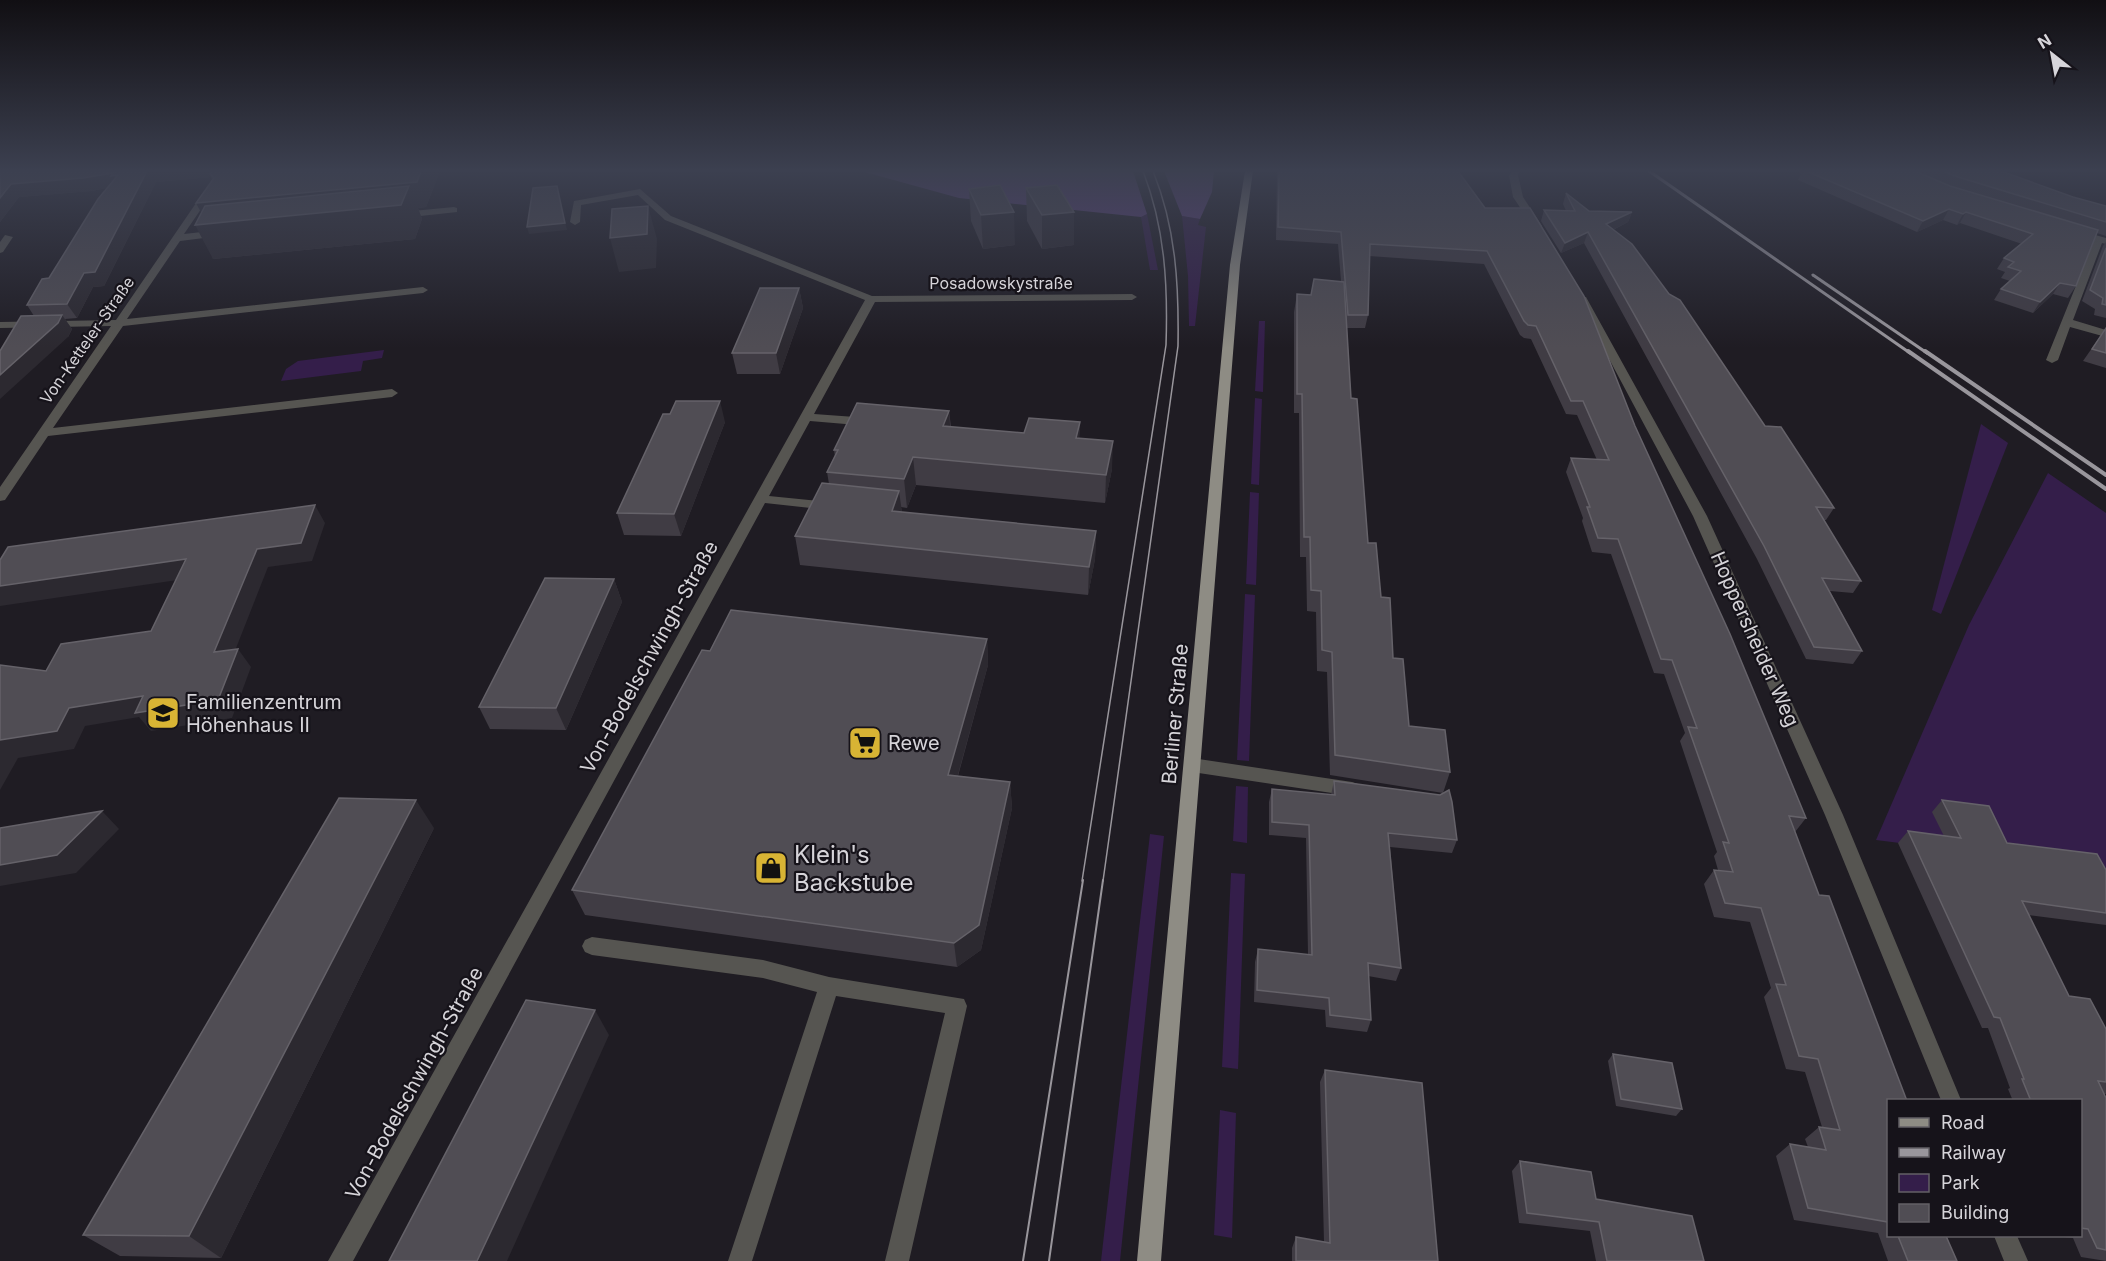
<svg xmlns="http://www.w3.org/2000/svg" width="2106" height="1261" viewBox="0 0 2106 1261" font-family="Inter,sans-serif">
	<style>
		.green { fill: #341e4a }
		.forest { fill: #624284 }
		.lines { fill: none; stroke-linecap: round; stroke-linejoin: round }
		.minor { fill: #565551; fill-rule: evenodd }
		.major { fill: #8e8c84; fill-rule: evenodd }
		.tram-far1 { stroke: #99969c; stroke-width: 1.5 }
		.tram { stroke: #99969c; stroke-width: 2 }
		.rail-far1 { stroke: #99969c; stroke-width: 3 }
		.rail { stroke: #99969c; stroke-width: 4 }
		.wall { fill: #403c44 }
		.shaded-wall { fill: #2c2930 }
		.building { fill: #504d54; stroke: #656269; stroke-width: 1.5 }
		.labels { text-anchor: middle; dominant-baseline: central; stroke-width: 4.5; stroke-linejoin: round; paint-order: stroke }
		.far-street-label { font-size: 16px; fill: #d6d4d9; stroke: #16131a }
		.street-label { font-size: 20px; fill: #d6d4d9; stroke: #16131a }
		.poi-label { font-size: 20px; fill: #d6d4d9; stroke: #16131a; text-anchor: start }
		.near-poi-label { font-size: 24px; fill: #d6d4d9; stroke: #16131a; text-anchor: start }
	</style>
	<rect width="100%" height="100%" fill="#1f1c23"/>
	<g class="green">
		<path d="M1147,214l11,56h-8l-9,-53z"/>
		<path d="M1182,216l18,3 -2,6 8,2 -11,99h-6l-1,-50z"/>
		<path d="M1259,321h6l-2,71 -8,-1z"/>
		<path d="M384,350l-2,8 -19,3 -2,10 -80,10 5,-12 12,-8z"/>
		<path d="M1255,398l7,1 -3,86 -8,-1z"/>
		<path d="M1981,424l27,19 -67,171 -9,-4z"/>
		<path d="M2048,473l58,40v356l-230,-29 93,-215z"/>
		<path d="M1250,492l9,1 -3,92 -10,-1z"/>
		<path d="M1245,594l10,1 -6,166 -12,-1z"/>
		<path d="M1236,786l12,1 -1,56 -14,-2z"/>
		<path d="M1150,834l14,2 -44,425h-19z"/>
		<path d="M1231,873l14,1 -7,195 -16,-2z"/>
		<path d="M1220,1110l16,3 -4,125 -18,-3z"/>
	</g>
	<g class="forest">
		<path d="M861,171h272l14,43 -6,3 -182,-19z"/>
		<path d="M1214,171l-2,21 -12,27 -18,-3 -18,-45z"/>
	</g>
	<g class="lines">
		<g class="minor">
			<path d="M218,171h9l-43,63 36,-4 5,3 -5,3 -40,5 -53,78 296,-32 5,3 -5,3 -300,33 -70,102 339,-39 6,4 -6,4 -344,39 -43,64 -5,1v-14l111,-161 -111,2v-6l116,-2z"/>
			<path d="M1512,171h9l-3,4 5,22 19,29 -2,2h-6l-21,-31 -4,-22z"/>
			<path d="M640,189l31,27 201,80 260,-2 5,3 -5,3 -257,2 -61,112 55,4 6,4 -6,4 -59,-5 -41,75 60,6 7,4 -7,4 -64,-7 -412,758h-25l537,-961 -200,-80 -27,-25 -57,10 -1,17 -5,3 -5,-3 4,-21z"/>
			<path d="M454,207l3,1v4l-55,6 -5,-3 5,-3z"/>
			<path d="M2077,230l29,8v6l-4,-1 -29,77 33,10v7l-36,-10 -12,33 -6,3 -6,-3 48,-119 -20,-6 -2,-2z"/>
			<path d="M5,235l8,2 -10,15 -3,1v-11z"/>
			<path d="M1577,295l9,2 121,219 136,299 118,285h-20l-116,-285 -132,-299 -117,-219z"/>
			<path d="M1192,758l160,24 6,2 3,5 -3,5 -6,2 -160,-24 -6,-2 -2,-5 2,-5z"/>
			<path d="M592,937l171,23 66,17 135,22 3,7 -58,255h-24l60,-248 -109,-17 -84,265h-24l89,-269 -54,-14 -171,-23 -7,-3 -3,-6 3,-6z"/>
			<path d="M1994,1236h23l11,25h-24z"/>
		</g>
		<path class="major" d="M1245,171h8l-13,94 -79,996h-24l93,-996z"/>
		<g class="tram-far1">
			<path d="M1082,881l84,-536c2,-60 -1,-117 -23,-174"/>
			<path d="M1103,881l75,-535c1,-61 -2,-118 -25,-175"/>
		</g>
		<g class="tram">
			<path d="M1023,1261l60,-381"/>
			<path d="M1049,1261l54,-381"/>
		</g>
		<g class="rail-far1">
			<path d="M1649,171l261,182"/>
			<path d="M1813,275l114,78"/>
		</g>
		<g class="rail">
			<path d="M1908,351l198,138"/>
			<path d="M1925,351l181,124"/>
		</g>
	</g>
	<g class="wall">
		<path d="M0,171h440l-14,36 -8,1 4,11 -7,20 -202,20 -12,-46 11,-33 -1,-3 -55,5 -52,104 -11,1 -16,31 -12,1 7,10 -4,8 -34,-21 -7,-11 22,-27 58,-90 -16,3 -72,6 -19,25z"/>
		<path d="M1277,171h181l177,255 171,392 -11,14 93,269v135h58l11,25h-69l-10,-28 -84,-13 -18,-64 14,-12 18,3 -3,-8 14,-12h3l-17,-55 -19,-3 -22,-72 7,-9 -21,-66 -36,-5 -10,-33 10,-14h4l-4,-14 3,-4 -37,-111 5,-8 -21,-59 -10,-1 -43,-119 -19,-2 -10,-31 1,-3 -17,-46 5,-14 26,2 -20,-45 -11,-1 -35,-75 -7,-1 -4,-3 -36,-71 -115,-8 -1,59 -3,13h-18l4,70 17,145 25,115 16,68 41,46 -7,21 -113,-18 -3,-103 -10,-1 -1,-59 -9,-1 -1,-54h-6l-1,-144h-5v-101l3,-18 14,1 30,-14 -3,-37 -62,-4z"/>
		<path d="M1795,171h206l72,26 33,9v30l-9,-3 -21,53 -8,12 -15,-4 -20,19 -39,-13 7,-11 9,-8 -9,-3 4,-6 -8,-3 7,-11 18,-14 -62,-21 -3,2 -14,-5 -26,12 -119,-52 3,-6z"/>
		<path d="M1026,188l48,57 -32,4 -15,-28z"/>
		<path d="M969,189l46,56 -32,4 -12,-28z"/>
		<path d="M1566,193l23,18 43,1 -4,10 -15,8 152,196 69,82 -8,12h-2l37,61 -8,12 -23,-2 32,60 -9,13 -47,-5 -49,-100 -173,-316 -23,10 -20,-32 3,-11 22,1 -3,-7z"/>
		<path d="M2106,242v76l-12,-3 1,-6 -13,-8 21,-55z"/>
		<path d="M799,288l4,20 -23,66h-43l-5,-21z"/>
		<path d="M2106,328v40l-23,-7z"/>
		<path d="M949,411l2,16 73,6 56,-11 -1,16 33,31 -7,34 -189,-18 -9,23 -6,-1 1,5 194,19 -1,28 -7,36 -288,-30 -5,-29 34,-52 -2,-12 8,-15 -1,-7z"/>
		<path d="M670,414l55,8 -44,114 -57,-1 -7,-22z"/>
		<path d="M614,579l8,23 -56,128 -76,-1 -11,-22z"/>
		<path d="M987,639l1,26 -30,111 52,6 2,26 -31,142 -24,17 -372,-52 -13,-25 138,-239z"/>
		<path d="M1334,781l123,59 -5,13 -62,-6 11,121 -5,13 -28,-5 3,44 -4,12 -41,-5 -1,-17 -71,-8 1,-40 3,-13 50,6 -2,-117 -37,-3v-33l3,-13 59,6z"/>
		<path d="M1942,800l65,43 99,27v55l-78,-10 41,81 37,33v65h-2l2,4v163l-25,-4 -8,-19 -9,-1v-1h16v-135h-67l-5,-12 2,-1 -22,-60h-6l-84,-185 10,-12 36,5 -12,-24z"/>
		<path d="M434,828l-213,430 -101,-2 -37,-21z"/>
		<path d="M1613,1054l69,55 -6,7 -60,-10 -8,-45z"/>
		<path d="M1325,1070l113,191h-146v-13l4,-11 28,5 -4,-160z"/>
		<path d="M1520,1161l76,38 108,62h-108l-6,-30 -71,-8 -7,-52z"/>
	</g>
	<g class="shaded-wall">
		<path d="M147,171h69l-6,3 1,3 -55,5 -52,104 -11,1 -16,31 -10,-14 17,-31z"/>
		<path d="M421,171h19l-14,36 -8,1 4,11 -7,20 -202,20 -18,-34 12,-1 -11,-21z"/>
		<path d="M113,173l5,2 -1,11 -26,5 -72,6 -19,25v-24l11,-14z"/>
		<path d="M557,186l10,44 -38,4 -2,-7z"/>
		<path d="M648,206l9,33 -1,29 -37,4 -9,-34z"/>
		<path d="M1949,209l-6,11 -26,12 6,-11z"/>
		<path d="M1014,212l1,33 -32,4 -2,-34z"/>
		<path d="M1074,212v33l-32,4v-34z"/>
		<path d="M1632,212l-4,10 -26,13 4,-11z"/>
		<path d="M1966,212l-6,11 -3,2 6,-11z"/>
		<path d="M1588,232l-4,11 -23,10 4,-10z"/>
		<path d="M2060,283l-7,11 -20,19 7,-11z"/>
		<path d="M799,288l4,20 -23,66 -4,-21z"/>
		<path d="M62,315l10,14 -4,8 -68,62v-24z"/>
		<path d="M720,401l5,21 -44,114 -7,-22z"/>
		<path d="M949,411l2,27 -8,-12z"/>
		<path d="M1080,422l-1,28 -3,-12z"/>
		<path d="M1113,441l-1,28 -7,34 1,-28z"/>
		<path d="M913,457l3,28 -9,23 -3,-29z"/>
		<path d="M899,491l4,28 -11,-8z"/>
		<path d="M315,505l10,18 -13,38 -44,6 -41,104 -13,-19 43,-103z"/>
		<path d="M1096,531l-1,28 -7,36 1,-28z"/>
		<path d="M186,559l12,18 -198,29v-20z"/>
		<path d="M614,579l8,23 -56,128 -10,-22z"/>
		<path d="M987,639l1,26 -37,135 -3,-25z"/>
		<path d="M238,649l13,18 -19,51 -81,13 -12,-14 -54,9 -11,23 -56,9 -18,32v-50l69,-32z"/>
		<path d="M1010,782l2,26 -31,142 -24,17 -3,-24z"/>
		<path d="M416,800l18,28 -213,430 -32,-22z"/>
		<path d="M102,811l17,18 -43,44 -76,13v-21z"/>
		<path d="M595,1010l14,25 -102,226h-30z"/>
	</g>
	<g class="building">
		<path d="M0,171h147l-52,101 -11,1 -17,31 -40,1 15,-26 7,-1 49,-79 20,-24 -7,1 2,-3 -30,5 -72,6 -11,14z"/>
		<path d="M212,171h209l-4,11 -221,21 18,-25 -4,-4z"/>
		<path d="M1279,171h179l27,37h45l54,88 51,130 95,208 76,184 -17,-2 30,79 10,1 78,205h-19v121l-80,-14 -18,-64 36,6 -7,-23 21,3 -22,-71 -19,-3 -23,-72 10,1 -25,-77 -36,-5 -11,-33 19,2 -10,-30 6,1 -41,-116 9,1 -25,-68 -11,-1 -43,-120 -20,-1 -11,-31h3l-19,-49 38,2 -26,-59h-12l-35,-75 -8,-1 -4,-4 -37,-70 -117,-7 -2,71h-20l-7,-83 -63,-5z"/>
		<path d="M1806,171h109l35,15 148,44 -22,56 -16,-3 -20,19 -39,-13 20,-18 -13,-4 6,-5 -10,-4 29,-24 -67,-22 -3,2 -14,-5 -26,12z"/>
		<path d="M1942,171h59l72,26 33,9v16l-148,-45z"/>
		<path d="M1000,185l14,27 -33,3 -12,-26z"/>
		<path d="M1057,185l17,27 -32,3 -16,-27z"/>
		<path d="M409,186l-8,19 -206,20 10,-19z"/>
		<path d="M557,186l8,37 -38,4 6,-39z"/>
		<path d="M1566,193l23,18 43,1 -26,12 26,20 37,50 11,6 85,126 16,1 53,81 -18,-1 45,74 -39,-3 40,73 -48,-4 -50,-101 -176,-314 -23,11 -21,-33 31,1z"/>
		<path d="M648,206l-1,28 -37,4 2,-29z"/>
		<path d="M2106,248v57l-4,-1 1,-6 -13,-8z"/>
		<path d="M1314,279l30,3 7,116 6,1 11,144h8l5,54 9,1 3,60 10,1 6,67 36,4 5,42 -115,-17 -3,-103 -10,-2 -1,-59 -10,-1 -1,-53h-6l-2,-143h-5v-100l14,1z"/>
		<path d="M760,288h39l-23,65h-44z"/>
		<path d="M62,315l-4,8 -58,52v-24l21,-35z"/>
		<path d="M2106,328v25l-14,-4z"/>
		<path d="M676,401h44l-46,113 -57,-1 46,-99h7z"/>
		<path d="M857,403l92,8 -6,15 81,7 5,-15 51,4 -4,16 37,3 -7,34 -193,-18 -9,22 -77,-7 11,-22h-4z"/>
		<path d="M822,483l77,8 -7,20 204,20 -7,36 -294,-31z"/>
		<path d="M315,505l-14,38 -44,6 -43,103 24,-3 -20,51 -83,13 8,-17 -74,12 -12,23 -57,9v-75l46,6 15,-27 90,-13 35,-72 -186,27v-26l8,-13z"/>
		<path d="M545,578l69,1 -58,129 -77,-1z"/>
		<path d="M731,610l256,29 -39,136 62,7 -31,143 -25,18 -382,-53 130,-240 8,1z"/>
		<path d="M1334,781l106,14 9,-5 3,12 5,38 -69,-7 13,135 -33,-5 3,57 -41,-5 -1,-17 -72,-8 1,-41 54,6 -3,-130 -37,-3v-33l63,6z"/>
		<path d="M339,798l77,2 -227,436 -106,-1z"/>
		<path d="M1942,800l47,6 18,37 90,11 9,16v43l-84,-12 47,95 21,3 16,30v53l-8,-1 8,17v152l-9,-2 -9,-19 -8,-1v-127h-49l-9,-22h2l-24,-61 -6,-1 -86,-186 53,7z"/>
		<path d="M102,811l-45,44 -57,10v-37z"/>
		<path d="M526,1000l69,10 -118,251h-88z"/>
		<path d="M1613,1054l59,9 10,46 -61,-10z"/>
		<path d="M1325,1070l97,13 16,178h-142v-24l34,6z"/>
		<path d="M1520,1161l71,11 5,27 96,17 12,45h-97l-8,-39 -72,-9z"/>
		<path d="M1898,1236h48l11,25h-49z"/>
	</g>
	<linearGradient id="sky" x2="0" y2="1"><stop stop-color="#110f13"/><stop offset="0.49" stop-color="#3c4050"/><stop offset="1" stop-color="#3c4050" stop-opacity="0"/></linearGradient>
	<rect width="2106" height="348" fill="url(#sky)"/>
	<defs>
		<symbol id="school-square" viewBox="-11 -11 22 22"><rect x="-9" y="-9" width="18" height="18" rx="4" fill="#d8b434" stroke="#16131a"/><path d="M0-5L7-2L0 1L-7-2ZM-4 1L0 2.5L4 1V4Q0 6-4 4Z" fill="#111"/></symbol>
		<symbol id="supermarket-square" viewBox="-11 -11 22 22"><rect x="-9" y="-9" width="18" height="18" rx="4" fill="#d8b434" stroke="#16131a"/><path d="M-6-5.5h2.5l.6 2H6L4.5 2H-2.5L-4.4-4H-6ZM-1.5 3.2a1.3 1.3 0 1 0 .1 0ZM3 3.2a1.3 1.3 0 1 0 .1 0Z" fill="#111"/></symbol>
		<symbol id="shop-square" viewBox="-11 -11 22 22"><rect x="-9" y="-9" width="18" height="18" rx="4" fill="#d8b434" stroke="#16131a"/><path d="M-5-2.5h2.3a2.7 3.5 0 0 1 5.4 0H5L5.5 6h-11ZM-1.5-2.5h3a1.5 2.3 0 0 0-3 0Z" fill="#111"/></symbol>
	</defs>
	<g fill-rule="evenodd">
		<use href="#school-square" x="144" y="694" width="38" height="38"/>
		<use href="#supermarket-square" x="846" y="724" width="38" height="38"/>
		<use href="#shop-square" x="752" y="849" width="38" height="38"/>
	</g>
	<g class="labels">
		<g class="far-street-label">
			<text x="1001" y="283">Posadowskystraße</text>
			<text transform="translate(87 340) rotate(-55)">Von-Ketteler-Straße</text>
		</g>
		<g class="street-label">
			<text transform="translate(1755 639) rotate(66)">Hoppersheider Weg</text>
			<text transform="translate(649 657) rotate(-61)">Von-Bodelschwingh-Straße</text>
			<text transform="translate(1175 714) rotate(-85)">Berliner Straße</text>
			<text transform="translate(414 1083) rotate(-61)">Von-Bodelschwingh-Straße</text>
		</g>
		<g class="poi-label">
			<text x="186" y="702">Familienzentrum<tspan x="186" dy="23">Höhenhaus II</tspan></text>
			<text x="888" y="743">Rewe</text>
		</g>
		<g class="near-poi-label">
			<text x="794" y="854">Klein's<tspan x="794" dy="28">Backstube</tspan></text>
		</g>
	</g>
	<rect x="1887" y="1099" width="195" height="138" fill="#16131a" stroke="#636066" stroke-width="1.5"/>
	<rect x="1899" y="1118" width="30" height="9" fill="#8e8c84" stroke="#636066" stroke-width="1.5"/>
	<text x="1941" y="1129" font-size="18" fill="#d6d4d9">Road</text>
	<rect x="1899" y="1148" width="30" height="9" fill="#99969c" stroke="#636066" stroke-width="1.5"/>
	<text x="1941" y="1159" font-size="18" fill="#d6d4d9">Railway</text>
	<rect x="1899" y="1174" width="30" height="18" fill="#341e4a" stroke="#636066" stroke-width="1.5"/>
	<text x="1941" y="1189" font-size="18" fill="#d6d4d9">Park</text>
	<rect x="1899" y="1204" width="30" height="18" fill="#504d54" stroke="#636066" stroke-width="1.5"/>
	<text x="1941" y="1219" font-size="18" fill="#d6d4d9">Building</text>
	<g transform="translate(2052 54) rotate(329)" stroke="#16131a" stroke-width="4.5" paint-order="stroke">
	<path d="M0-4.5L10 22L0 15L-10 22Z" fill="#d6d4d9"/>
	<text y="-9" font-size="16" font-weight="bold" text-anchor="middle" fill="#d6d4d9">N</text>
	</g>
</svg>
